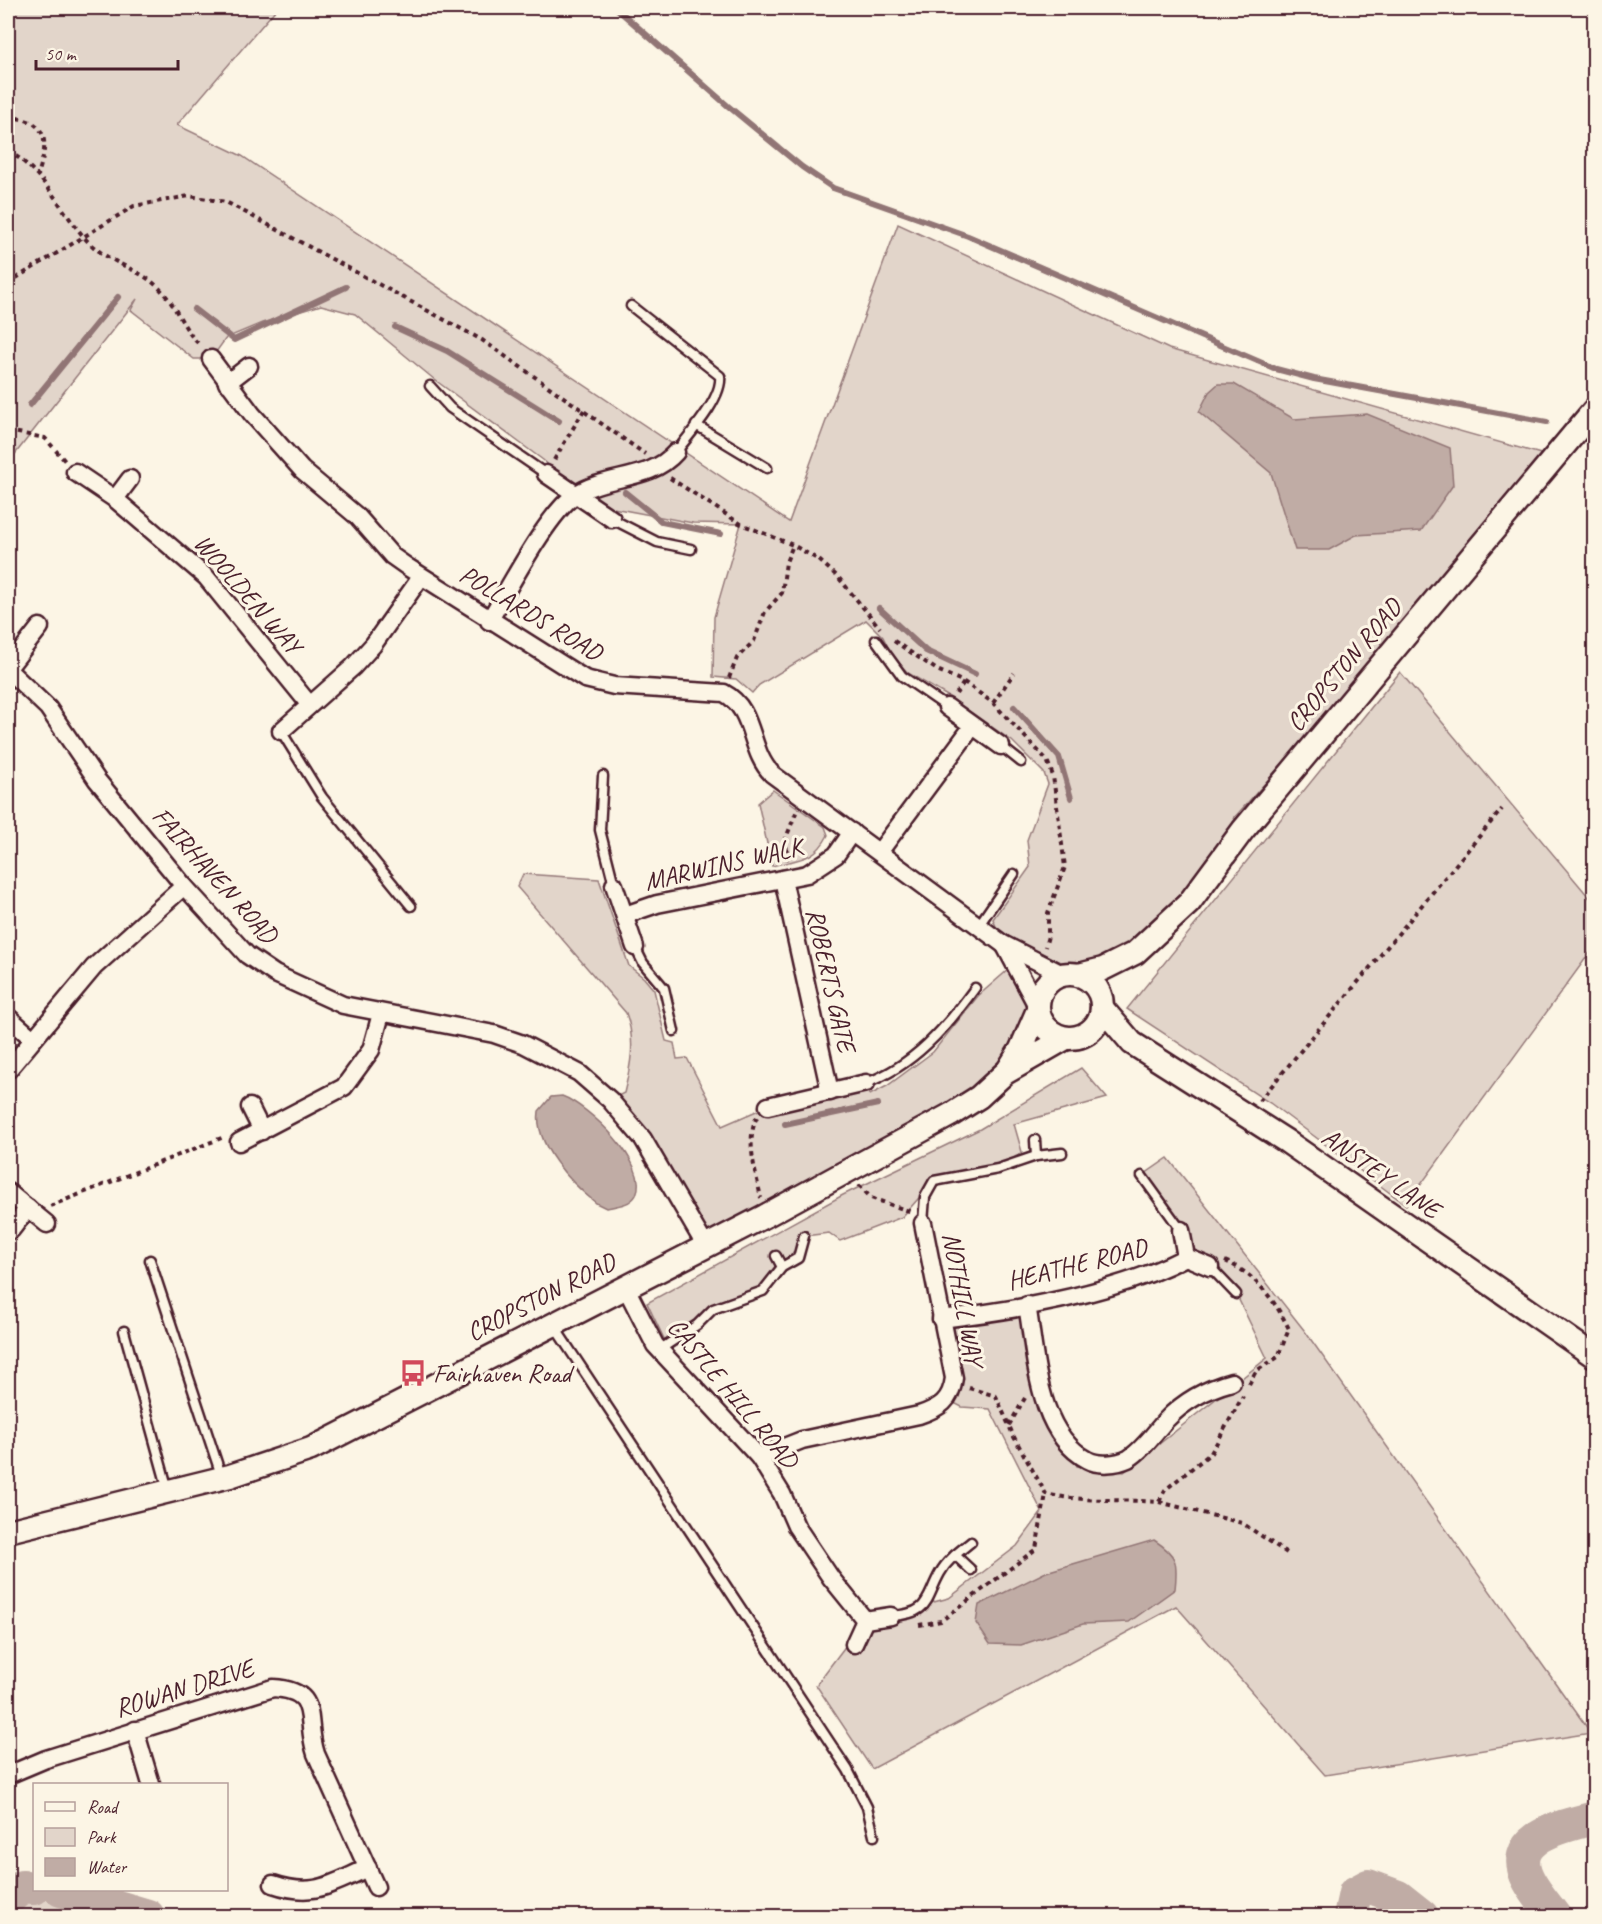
<svg xmlns="http://www.w3.org/2000/svg" width="1602" height="1924" viewBox="0 0 1602 1924" font-family="Caveat,sans-serif">
	<style>
		.green { fill: #e2d5ca; stroke: #967a7a; stroke-width: 1.5 }
		.water { fill: #c0aca5; stroke: #917474; stroke-width: 1.5 }
		.lines { fill: none; stroke-linecap: round; stroke-linejoin: round }
		.stream { stroke: #917474; stroke-width: 6 }
		.river { stroke: #c0aca5; stroke-width: 34 }
		.lane-casing { stroke: #4a1f2b; stroke-width: 13 }
		.street-casing { stroke: #4a1f2b; stroke-width: 21 }
		.secondary-casing { stroke: #4a1f2b; stroke-width: 27 }
		.path { stroke: #4a1f2b; stroke-width: 4; stroke-dasharray: 4.5 4.5; stroke-linecap: butt }
		.lane { stroke: #fcf5e5; stroke-width: 8 }
		.street { stroke: #fcf5e5; stroke-width: 16 }
		.secondary { stroke: #fcf5e5; stroke-width: 22 }
		.labels { text-anchor: middle; dominant-baseline: central; stroke-width: 6; stroke-linejoin: round; paint-order: stroke }
		.street-label { font-size: 26px; fill: #4a1f2b; stroke: #fcf5e5 }
		.poi-label { font-size: 26px; fill: #4a1f2b; stroke: #fcf5e5; text-anchor: start }
	</style>
	<rect width="100%" height="100%" fill="#fcf5e5"/>
	<filter id="ink" filterUnits="userSpaceOnUse"><feTurbulence type="fractalNoise" baseFrequency=".0167" numOctaves="2"/><feDisplacementMap in="SourceGraphic" scale="12" xChannelSelector="R" yChannelSelector="G"/><feConvolveMatrix kernelMatrix="1 2 1 2 8 2 1 2 1" color-interpolation-filters="sRGB"/></filter>
	<g filter="url(#ink)">
		<g class="green">
			<path d="M8,8h269l-100,117 65,31 547,366 109,-298 271,125 386,109 -321,360 9,7 -88,112 -76,38 -76,-31 -10,-25 37,-52 -3,-27 21,-56 -4,-11 -32,-32 -63,-44 -41,-24 -16,-18 -9,-18 -17,-17 -107,65 -7,8 -16,-14 -23,-2 1,-60 27,-93 -48,-1 -80,-15 -31,-14 -39,-34 -108,-80 -80,-66 -34,-9 -59,18 -36,15 -15,21h-17l-63,-49 6,-11 -129,164z"/>
			<path d="M1400,672l194,231v44l-188,258 -136,-102 -143,-94z"/>
			<path d="M773,790l52,37 3,8c-13,26 -30,24 -56,31l-14,-63z"/>
			<path d="M523,874l76,5 30,87 15,12 10,12 12,51 8,2 3,16 10,-1 35,68 46,-20 98,-23 4,12 17,-9 46,-34 45,-56 38,-33 21,43 -32,67 -300,172 -95,-145 14,-7c7,-28 12,-53 2,-80l-109,-126z"/>
			<path d="M1081,1068l26,30 -93,26 8,28 -24,17 -64,12 -32,36 -62,24 -11,-8 -24,3 -7,22 -16,9 -19,24 -50,18 -46,36 -20,-42 196,-108 137,-66z"/>
			<path d="M1168,1158l136,172 287,403 -266,42 -149,-169 -304,163 -56,-84 49,-65 84,-22 68,-52 25,-34 -52,-103 -28,-2 -14,-7 -1,-81 75,-8 21,81 34,74 47,6 143,-114 -31,-64 -26,-27 -24,-10 -5,-27 -39,-54z"/>
			<path d="M64,1895l29,8 22,13h-107v-7l12,-7z"/>
		</g>
		<g class="water">
			<path d="M1218,384h16l60,35 73,-5 83,34 3,37 -32,46 -65,4 -27,15h-34l-24,-77 -72,-61 10,-20z"/>
			<path d="M562,1096c25,9 89,68 74,99 -5,10 -20,11 -30,13l-10,-5c-25,-20 -62,-58 -57,-92l12,-14z"/>
			<path d="M1154,1540c23,15 24,22 21,49l-46,33 -46,2 -62,21 -31,-1 -14,-21 3,-18 67,-33z"/>
		</g>
		<g class="lines">
			<g class="stream">
				<path d="M616,8l112,98 74,61 31,21 135,48 308,133 38,10 233,43"/>
				<path d="M194,309l40,31 112,-53"/>
				<path d="M395,327l52,24 112,70"/>
				<path d="M30,405l88,-108"/>
				<path d="M625,492l37,30 59,12"/>
				<path d="M879,608l47,43 49,23"/>
				<path d="M1014,707l45,50 12,41"/>
				<path d="M785,1124l93,-20"/>
			</g>
			<g class="river">
				<path d="M61,1890l87,26"/>
				<path d="M8,1899l14,-12 12,1"/>
				<path d="M1350,1916l5,-23 13,-7 30,11 24,19"/>
				<path d="M1554,1916c-8,-11 -18,-22 -25,-35 -25,-45 37,-55 65,-63"/>
			</g>
			<defs>
				<g id="lane">
					<path d="M631,306l89,70c3,22 -31,59 -44,76"/>
					<path d="M430,386l20,22 96,66"/>
					<path d="M696,425l71,43"/>
					<path d="M612,519l45,23 34,7"/>
					<path d="M876,640l26,36 45,31"/>
					<path d="M281,731l41,66 89,109"/>
					<path d="M1001,746l20,16"/>
					<path d="M603,776l-3,54 14,55"/>
					<path d="M979,925l35,-51"/>
					<path d="M635,947l8,16 21,25 10,43"/>
					<path d="M866,1083c47,-17 80,-55 109,-95"/>
					<path d="M1035,1140l1,16"/>
					<path d="M1142,1176l39,54"/>
					<path d="M923,1223l2,-26 9,-16 64,-12 38,-13 26,-3"/>
					<path d="M776,1256l6,11"/>
					<path d="M150,1260l72,218"/>
					<path d="M1210,1267l26,27"/>
					<path d="M554,1326l294,444 19,37 7,29"/>
					<path d="M124,1331l44,159"/>
					<path d="M659,1350l38,-25 16,-16 50,-18 19,-24 16,-9 6,-22"/>
					<path d="M955,1555l16,15"/>
					<path d="M891,1616c39,-2 34,-16 49,-43 7,-13 20,-22 31,-31"/>
				</g>
				<g id="street">
					<path d="M211,359l41,55 50,56 56,47 34,39 17,12 176,111 29,7 110,7c32,17 24,57 48,81l231,170 61,31"/>
					<path d="M227,383l22,-17"/>
					<path d="M75,472l40,27 91,78 103,127"/>
					<path d="M546,474l66,45"/>
					<path d="M115,499l15,-20"/>
					<path d="M489,621c19,-31 58,-107 86,-126 31,-21 75,-13 101,-43"/>
					<path d="M8,668l32,-41"/>
					<path d="M8,670l40,38 49,72 87,106 63,69 28,19 68,31 151,29 29,10 56,29 31,27 33,39 62,106"/>
					<path d="M947,707l54,39"/>
					<path d="M281,731l72,-64 20,-22 48,-68"/>
					<path d="M880,851l92,-124"/>
					<path d="M783,879l47,213"/>
					<path d="M614,885l21,62"/>
					<path d="M625,915l32,-11 150,-30 29,-19 16,-23"/>
					<path d="M1005,946l32,60"/>
					<path d="M8,1017l25,22"/>
					<path d="M8,1070l86,-103 90,-81"/>
					<path d="M768,1106l98,-23"/>
					<path d="M250,1107l12,24"/>
					<path d="M239,1142l105,-55 27,-37 10,-36"/>
					<path d="M8,1192l39,32"/>
					<path d="M11,1230l17,-22"/>
					<path d="M1181,1230l5,27 24,10"/>
					<path d="M625,1286l30,59 104,112 23,37 14,32 35,52 34,42"/>
					<path d="M1027,1305c9,51 10,128 61,155 11,6 29,4 40,-1 15,-9 27,-27 38,-39 19,-20 40,-31 66,-38"/>
					<path d="M941,1319c78,-9 177,-26 245,-62"/>
					<path d="M759,1457l43,-17 117,-25c21,-7 32,-14 35,-37l-31,-155"/>
					<path d="M854,1644l11,-24 26,-4"/>
					<path d="M135,1730l16,54"/>
					<path d="M8,1775l38,-16 227,-71c49,3 31,30 43,66l60,133"/>
					<path d="M273,1884c41,14 58,0 95,-16"/>
				</g>
				<g id="secondary">
					<circle cx="1070" cy="1006" r="32"/>
					<path d="M1079,975l24,-6 32,-16 54,-50 54,-73 351,-420"/>
					<path d="M1102,1008l30,35 154,98 308,215"/>
					<path d="M1008,1070l13,-21 17,-39"/>
					<path d="M8,1531l222,-55 81,-27 454,-233 187,-102 27,-17 26,-24 61,-35"/>
				</g>
			</defs>
			<use href="#lane" class="lane-casing"/>
			<use href="#street" class="street-casing"/>
			<use href="#secondary" class="secondary-casing"/>
			<g class="path">
				<path d="M8,116c7,2 16,3 23,6 21,11 12,36 7,53"/>
				<path d="M8,151c35,20 50,55 75,85 23,28 53,30 75,51 19,18 24,42 43,59"/>
				<path d="M8,283l126,-77 55,-10 37,6 256,138 163,114"/>
				<path d="M8,431l37,7 20,23"/>
				<path d="M554,460l30,-50"/>
				<path d="M670,478l71,46 52,21 26,15 19,17 42,51"/>
				<path d="M894,641l43,29 27,12 29,21 54,57 6,16 12,91 -17,46v23l-3,11"/>
				<path d="M729,678l8,-20 17,-17 11,-29 17,-19 4,-31 7,-17"/>
				<path d="M956,694l8,-12"/>
				<path d="M993,703l21,-30"/>
				<path d="M787,860l-1,-22 11,-28"/>
				<path d="M1259,1101l243,-292"/>
				<path d="M757,1117c-12,23 -1,56 4,81"/>
				<path d="M859,1185l12,13 41,14"/>
				<path d="M50,1206l174,-69"/>
				<path d="M1225,1261c30,13 50,39 64,68l-11,28 -22,14 -7,13"/>
				<path d="M969,1388l27,8 18,41 32,57c38,8 74,5 113,8l6,-12 46,-37 32,-57"/>
				<path d="M1009,1425l16,-27"/>
				<path d="M1159,1502l83,21 45,30"/>
				<path d="M919,1625l22,-4 95,-72 10,-55"/>
			</g>
			<use href="#lane" class="lane"/>
			<use href="#street" class="street"/>
			<use href="#secondary" class="secondary"/>
		</g>
	</g>
	<defs>
		<symbol id="bus-bare" viewBox="-9 -9 18 18"><path d="M-5-6H5V4H4V6H2V4H-2V6H-4V4H-5ZM-3.5-4V0h7V-4ZM-3.5 1.2v1.5H-2V1.2ZM2 1.2v1.5H3.5V1.2Z" fill="#d1495b" stroke="#fcf5e5" stroke-width="2.5" paint-order="stroke"/></symbol>
	</defs>
	<g fill-rule="evenodd">
		<use href="#bus-bare" x="394" y="1354" width="38" height="38"/>
	</g>
	<g class="labels">
		<g class="street-label">
			<text transform="translate(248 594) rotate(49)">WOOLDEN WAY</text>
			<text transform="translate(531 613) rotate(31)">POLLARDS ROAD</text>
			<text transform="translate(1344 665) rotate(-50)">CROPSTON ROAD</text>
			<text transform="translate(723 864) rotate(-13)">MARWINS WALK</text>
			<text transform="translate(215 875) rotate(48)">FAIRHAVEN ROAD</text>
			<text transform="translate(831 980) rotate(77)">ROBERTS GATE</text>
			<text transform="translate(1381 1173) rotate(35)">ANSTEY LANE</text>
			<text transform="translate(1077 1264) rotate(-14)">HEATHE ROAD</text>
			<text transform="translate(541 1297) rotate(-27)">CROPSTON ROAD</text>
			<text transform="translate(963 1299) rotate(80)">NOTHILL WAY</text>
			<text transform="translate(733 1393) rotate(50)">CASTLE HILL ROAD</text>
			<text transform="translate(184 1688) rotate(-17)">ROWAN DRIVE</text>
		</g>
		<g class="poi-label">
			<text x="433" y="1373">Fairhaven Road</text>
		</g>
	</g>
	<rect width="1602" height="1924" fill="none" stroke="#fcf5e5" stroke-width="30"/>
	<rect x="15" y="15" width="1572" height="1894" fill="none" stroke="#4a1f2b" stroke-width="2" filter="url(#ink)"/>
	<rect x="33" y="1783" width="195" height="108" fill="#fcf5e5" stroke="#b59f9b" stroke-width="1.5"/>
	<rect x="45" y="1802" width="30" height="9" fill="#fcf5e5" stroke="#b59f9b" stroke-width="1.5"/>
	<text x="87" y="1813" font-size="18" fill="#4a1f2b">Road</text>
	<rect x="45" y="1828" width="30" height="18" fill="#e2d5ca" stroke="#b59f9b" stroke-width="1.5"/>
	<text x="87" y="1843" font-size="18" fill="#4a1f2b">Park</text>
	<rect x="45" y="1858" width="30" height="18" fill="#c0aca5" stroke="#b59f9b" stroke-width="1.5"/>
	<text x="87" y="1873" font-size="18" fill="#4a1f2b">Water</text>
	<path d="M36 60v9h142v-9" fill="none" stroke="#4a1f2b" stroke-width="3"/>
	<text x="45" y="60" font-size="18" fill="#4a1f2b" stroke="#fcf5e5" stroke-width="4.5" paint-order="stroke">50 m</text>
</svg>
